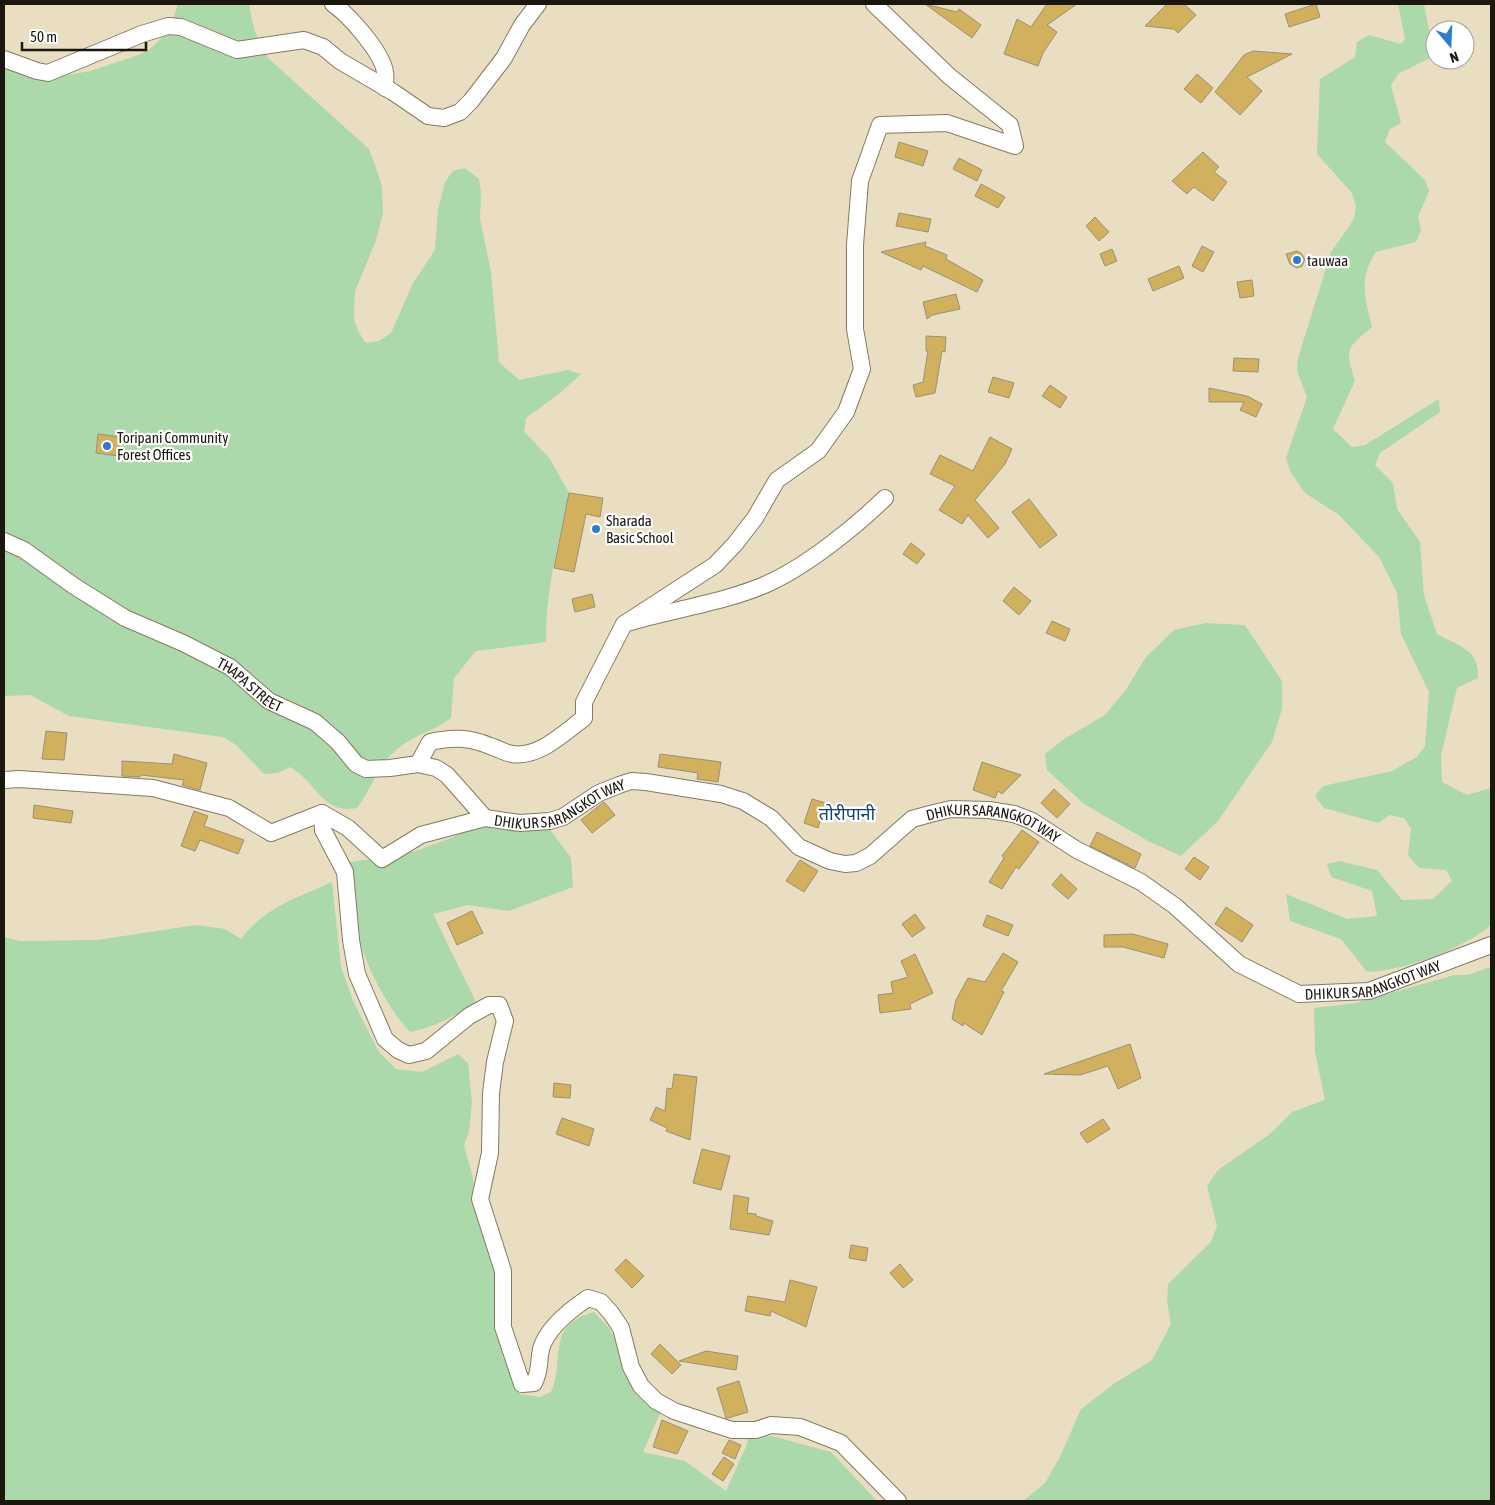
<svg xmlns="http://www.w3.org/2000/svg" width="1495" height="1505" viewBox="0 0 1495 1505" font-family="'Asap Condensed','Noto Sans Devanagari',sans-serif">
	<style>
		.green { fill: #acd9ab }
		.building { fill: #d2b15e; stroke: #9b9077 }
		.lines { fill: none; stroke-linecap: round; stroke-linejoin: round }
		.minor-casing { stroke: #857a61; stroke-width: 18 }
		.minor { stroke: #fff; stroke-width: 16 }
		.poi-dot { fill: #2e7ccc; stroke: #fff; stroke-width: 2 }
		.labels { text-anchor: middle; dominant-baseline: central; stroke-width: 4.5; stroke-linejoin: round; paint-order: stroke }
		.poi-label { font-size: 15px; fill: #1c170e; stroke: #fff; text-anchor: start }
		.street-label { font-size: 15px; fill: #1c170e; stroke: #fff }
		.quarter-label { font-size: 18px; fill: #114375; stroke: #fff }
	</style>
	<rect width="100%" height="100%" fill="#e9dec2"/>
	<g class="green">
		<path d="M178,4h71c3,20 8,37 19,54l101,91 9,25 4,13 1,27 -7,26 -21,52 -1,14v13l4,12 8,12 13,-2 12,-8 22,-50 22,-33 3,-40 7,-28 8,-11 12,-3 14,11 2,13 -1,27 11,53 8,90 20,18 49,-10 13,4 -21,19 -34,25 -2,13 26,28 19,34c-10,48 -24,99 -23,149l-70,9 -22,27 -3,40c-18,14 -41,18 -57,34 -17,15 -23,38 -37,56 -35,7 -40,-26 -67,-41l-12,6 -14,1 -29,-30 -13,-7 -153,-21 -39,-21 -26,1v-632l34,16 52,-9 48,-16 12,-6 19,-18z"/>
		<path d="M1398,4h26l10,52 -36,18 -7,11 10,38 -11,6 -5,13 40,38 4,11 -11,26 3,13 -5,12 -40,10c-18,27 -11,45 -4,75 -26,22 -27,21 -17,54l-22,48 19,18 13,-2 74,-46 1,13 -60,41 -5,12 18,18 4,26 23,33 4,53 13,39c21,12 43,15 41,44l-21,10 -16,67 1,27 25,13 24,-7v137c-28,24 -87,46 -124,47l-26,-33 -51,-18 -4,-27 61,25 30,-3 -5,-25 -41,-14 -4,-13 12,-3 38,9 25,30 31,-1 19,-18 -6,-11 -27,-2 -11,-13 3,-26 -7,-11 -14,-3 -12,8 -54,-15 -9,-12 8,-10 69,-15 25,-14 8,-11 4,-54 -28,-58 -4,-41 -18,-36 -40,-42 -34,-22 -15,-22 -4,-13 21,-61 -10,-26 1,-13 33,-106 23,-33 2,-13 -4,-13 -35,-39 3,-75 35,-22 2,-15 12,-7 32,9 4,-5z"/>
		<path d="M1205,623l40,2 37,56v28l-10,33 -54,79 -37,35 -33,-15 -64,-37 -37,-34 -2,-16 19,-15 41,-24 22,-27 19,-31 28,-27z"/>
		<path d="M546,824l25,34 2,29 -64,24 -41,-6 -35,9 43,88c-21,14 -41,25 -66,30 -19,-19 -43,-64 -50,-90 -7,-23 -7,-55 -10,-80l57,-8 44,-16 25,-12z"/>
		<path d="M332,882l9,85 13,36 25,49 17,17 26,3 36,-18 10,9 4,40 -3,28 -5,14 9,33 2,22 24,83 1,56 3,18 17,37 20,3 11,-5c15,-31 -7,-67 43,-80l15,16 7,13 12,36 8,16 25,18 -18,41 42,9 41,30 22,-49 -3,-7 27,1 59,16 46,49h-873v-564l16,4 77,-1 99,-15 29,4 16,10c24,-32 56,-41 91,-57z"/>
		<path d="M1491,967v534h-468l22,-18 15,-26 21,-48 34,-26 37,-23 19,-36 -4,-22 1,-18 43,-42 6,-16 -10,-40 11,-16 52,-36 22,-22 33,-12 -10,-48 -1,-44 42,-5 98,-28h13z"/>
	</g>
	<g class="building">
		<path d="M925,4l32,8 2,-3 22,16 -9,13z"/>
		<path d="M1047,4h30l-30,21 10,7 -14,21 -5,13 -34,-12 13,-35 14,8z"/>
		<path d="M1167,4h17l12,11 -18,18 -4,-4 -29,-3z"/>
		<path d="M1316,4l4,13 -31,10 -4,-13z"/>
		<path d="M1253,51l39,3 -45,23 15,14 -22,24 -25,-23 29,-37z"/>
		<path d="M1197,74l16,14 -12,15 -17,-14z"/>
		<path d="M899,142l29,9 -5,15 -28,-9z"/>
		<path d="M1203,152l16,15 -5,5 13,10 -14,19 -19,-14 -7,7 -15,-13z"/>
		<path d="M959,158l23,12 -5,11 -24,-12z"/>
		<path d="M981,184l24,13 -7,11 -23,-12z"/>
		<path d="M899,213l32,6 -3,13 -32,-6z"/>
		<path d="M1095,217l14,15 -10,9 -13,-15z"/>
		<path d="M926,242l-1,4 22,9 -1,4 37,21 -6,12 -54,-26 -2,4 -40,-18z"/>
		<path d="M1202,246l12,6 -11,20 -11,-6z"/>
		<path d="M1112,249l5,12 -12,5 -5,-12z"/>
		<path d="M1297,251l4,2 4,6 -3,7 -5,2 -7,-4 -4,-10z"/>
		<path d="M1179,266l5,12 -31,13 -5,-12z"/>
		<path d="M1252,280l2,16 -14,2 -3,-16z"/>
		<path d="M956,294l4,15 -28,6 -5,4 -4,-17z"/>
		<path d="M926,336l20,1 -1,15 -3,-1 -7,42 -19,4 -3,-12 10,-3 5,-31h-2z"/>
		<path d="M1234,358l25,1 -1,13 -25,-1z"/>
		<path d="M993,377l21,6 -5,15 -21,-6z"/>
		<path d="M1050,385l17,12 -7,11 -18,-12z"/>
		<path d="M1209,388l38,8 15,8 -6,13 -16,-7 4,-8h-35z"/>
		<path d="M98,434l22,3 -2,19 -22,-3z"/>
		<path d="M990,437l22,12 -7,15 -30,36 24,28 -11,10 -20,-23 -6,9 -23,-14 16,-24 -25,-12 10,-19 33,16z"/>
		<path d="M569,493l34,5 -3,19 -14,-3 -12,58 -20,-4z"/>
		<path d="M1029,499l28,36 -17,13 -28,-36z"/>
		<path d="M911,543l14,11 -8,10 -14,-10z"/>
		<path d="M1014,587l17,14 -12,14 -16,-14z"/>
		<path d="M592,594l3,13 -20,5 -3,-13z"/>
		<path d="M1052,621l18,8 -5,12 -19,-8z"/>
		<path d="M46,731l21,2 -3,27 -22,-1z"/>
		<path d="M174,754l33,9 -7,27 -18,-5 2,-5 -43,-5 -1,2 -18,-1v-15l50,3z"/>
		<path d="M660,754l61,8 -3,20 -21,-3 1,-6 -40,-6z"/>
		<path d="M982,762l39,13 -19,19 -4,-3 -3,7 -22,-8z"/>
		<path d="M1054,789l16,15 -13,14 -16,-15z"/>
		<path d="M812,799l14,4 -8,25 -14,-5z"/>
		<path d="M604,802l11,13 -23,18 -11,-13z"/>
		<path d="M34,805l39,6 -2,12 -38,-5z"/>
		<path d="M194,811l14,5 -4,10 40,14 -6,14 -38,-14 -5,11 -14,-5z"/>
		<path d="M1022,830l17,12 -20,27 -3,-2 -14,22 -13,-7 15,-24 -2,-2z"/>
		<path d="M1097,832l44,22 -6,14 -45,-22z"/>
		<path d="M1194,857l15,10 -9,13 -15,-11z"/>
		<path d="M800,860l18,11 -14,21 -18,-11z"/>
		<path d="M1061,874l16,15 -9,10 -16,-14z"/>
		<path d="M1226,907l27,18 -11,17 -27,-18z"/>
		<path d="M472,911l11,22 -26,12 -10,-22z"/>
		<path d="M915,914l10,14 -13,9 -10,-13z"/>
		<path d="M987,915l26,10 -5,11 -25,-10z"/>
		<path d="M1133,934l35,10 -4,14 -41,-11h-19v-12z"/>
		<path d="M1003,953l15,9 -17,29 3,1 -22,43 -18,-12 -1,3 -11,-7 4,-19 12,-22 17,4z"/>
		<path d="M915,954l18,39 -23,11 1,5 -31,4 -2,-18 15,-2 -2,-11 17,-5 -7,-16z"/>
		<path d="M1130,1044l11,34 -23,11 -10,-23 -28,9 -36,-1z"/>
		<path d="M674,1074l23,3 -7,63 -24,-9 1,-3 -17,-8 6,-13 9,4 2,-23 5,1z"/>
		<path d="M554,1083l17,2 -1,13 -17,-1z"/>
		<path d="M562,1118l32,11 -5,17 -33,-12z"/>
		<path d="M1103,1119l7,10 -23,14 -7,-10z"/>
		<path d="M702,1149l28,7 -9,34 -28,-7z"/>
		<path d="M734,1195l15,3 -2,15 9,1v2l17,5 -4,14 -39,-6z"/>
		<path d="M851,1245l17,3 -2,13 -17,-3z"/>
		<path d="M626,1259l18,17 -12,12 -17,-18z"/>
		<path d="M900,1264l13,16 -10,8 -13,-15z"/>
		<path d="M790,1280l27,7 -11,40 -35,-16 -1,5 -25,-5 3,-15 37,6z"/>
		<path d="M660,1344l21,21 -9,9 -21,-20z"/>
		<path d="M706,1351l32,5 -2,14 -57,-9z"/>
		<path d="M739,1381l9,31 -20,6h-2l-9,-30z"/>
		<path d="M662,1420l26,11 -11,23 -24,-7z"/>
		<path d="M729,1440l12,5 -6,14 -13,-6z"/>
		<path d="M724,1457l10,7 -11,17 -11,-7z"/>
	</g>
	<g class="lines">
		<defs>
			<g id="minor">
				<path d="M333,4c16,11 49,48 52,68 1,5 0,11 0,16"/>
				<path d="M4,59l33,12 11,2 94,-39 26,-8 13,1 56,23 67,-10 19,7 17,14 53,31 35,24 16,2 16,-6 11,-11 33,-43 18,-33 16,-21"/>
				<path id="s1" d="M4,541l20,9 50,36 51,32 58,25 47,24 39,34 46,21 23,20 18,22 10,5 24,-1 28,-4 18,4 11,7 38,43"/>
				<path d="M624,624l91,-59 20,-21 20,-26 22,-38 41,-29 28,-39 16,-43 -7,-40v-84l5,-64 20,-56 67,-2 68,23 -5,-21 -61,-49 -75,-72"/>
				<path d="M418,764l12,-22c22,-5 39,-5 60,4 7,2 15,7 22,8 27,4 52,-21 72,-36v-16l40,-78c45,-14 105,-22 147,-42 38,-18 84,-55 114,-84"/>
				<path id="s2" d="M4,780l15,-1 134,9 76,20 42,25 51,-20 26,15 34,31 39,-24 64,-17 35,5 30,-2 13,-4 36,-24 20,-8 12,-4 15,1 75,12 22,7 28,17 28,29 31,14 15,3 11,-1 14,-7 42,-37 18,-5 21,-5 38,1 25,4 18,7 45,29 64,32 34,24 64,58 60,30 70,-3 122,-46"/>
				<path d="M322,813l1,17 22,42 6,68 6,34 28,65 13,11 11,5 17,-4 43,-35 20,-11h10l6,16 -10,41 -4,31 -1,60 -10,46 23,72v56l19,57 12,-1c7,-14 4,-20 7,-34 6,-21 29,-39 47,-51l13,4 10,11 10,15 10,39 10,19 15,15 18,10 58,19h24l15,-5 29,2 41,16 57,58"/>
			</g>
		</defs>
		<use href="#minor" class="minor-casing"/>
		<use href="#minor" class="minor"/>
	</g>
	<g class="poi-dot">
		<circle cx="1297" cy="260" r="5"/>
		<circle cx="107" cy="446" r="5"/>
		<circle cx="596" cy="529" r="5"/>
	</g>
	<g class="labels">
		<g class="poi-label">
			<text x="1307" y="260">tauwaa</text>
			<text x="117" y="437">Toripani Community<tspan x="117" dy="17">Forest Offices</tspan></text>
			<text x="606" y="520">Sharada<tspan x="606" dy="17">Basic School</tspan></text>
		</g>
		<g class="street-label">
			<text stroke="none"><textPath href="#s1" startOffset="286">THAPA STREET</textPath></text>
			<text stroke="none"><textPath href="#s2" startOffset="599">DHIKUR SARANGKOT WAY</textPath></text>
			<text stroke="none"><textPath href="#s2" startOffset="1080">DHIKUR SARANGKOT WAY</textPath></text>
			<text stroke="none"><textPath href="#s2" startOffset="1514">DHIKUR SARANGKOT WAY</textPath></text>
		</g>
		<g class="quarter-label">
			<text x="847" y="813">तोरीपानी</text>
		</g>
	</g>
	<rect width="1495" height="1505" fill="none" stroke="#1c170e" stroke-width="10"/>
	<g transform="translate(1450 45) rotate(161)"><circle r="24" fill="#ffffff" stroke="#a4a29f"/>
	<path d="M0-4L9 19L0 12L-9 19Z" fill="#2e7ccc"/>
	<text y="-8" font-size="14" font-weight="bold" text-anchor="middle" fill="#1c170e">N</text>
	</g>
	<path d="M22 42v8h124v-8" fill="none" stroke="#1c170e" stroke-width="2.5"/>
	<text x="30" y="42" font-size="15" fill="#1c170e" stroke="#ffffff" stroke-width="4" paint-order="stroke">50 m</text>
</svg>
